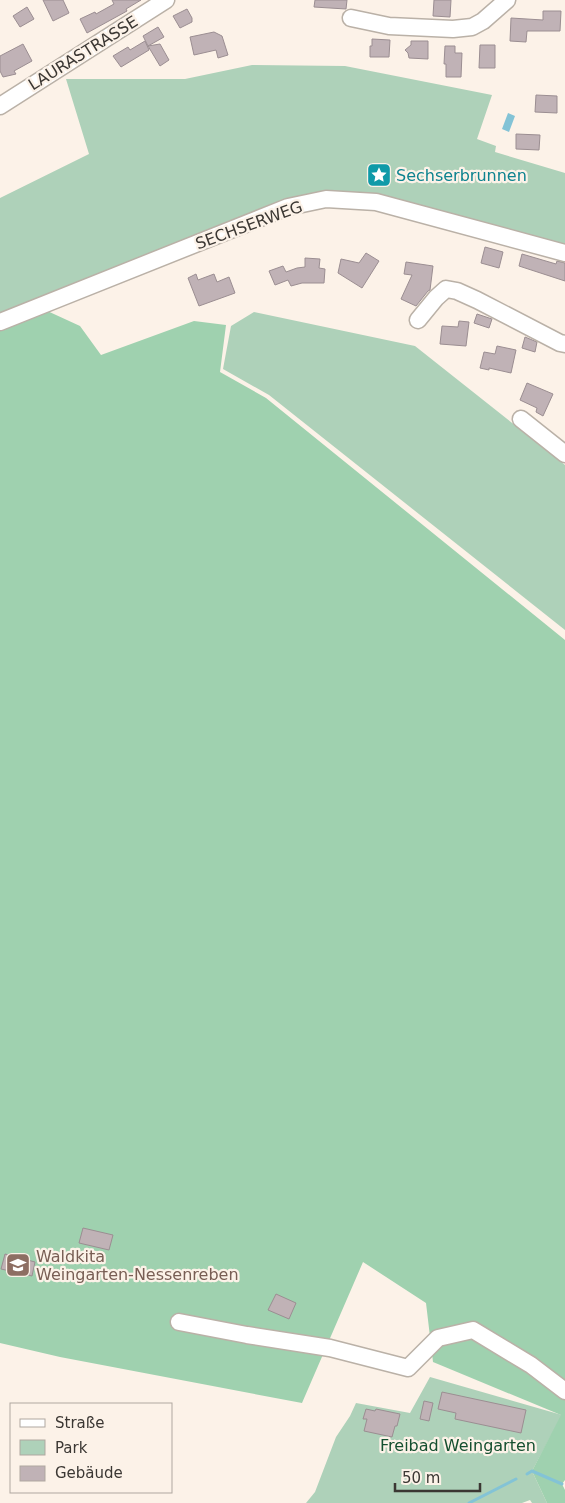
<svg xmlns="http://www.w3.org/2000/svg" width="565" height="1503" viewBox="0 0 565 1503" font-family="'DejaVu Sans',sans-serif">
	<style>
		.green { fill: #aed1b9 }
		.forest { fill: #9fd1af }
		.water { fill: #83c3d6 }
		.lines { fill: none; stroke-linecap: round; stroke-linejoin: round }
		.stream { stroke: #83c3d6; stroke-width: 3 }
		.building { fill: #c0b2b6; stroke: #9b8e92 }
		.minor-casing { stroke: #bab1a7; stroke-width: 19 }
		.minor { stroke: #fff; stroke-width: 16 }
		.labels { text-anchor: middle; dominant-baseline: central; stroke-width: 4.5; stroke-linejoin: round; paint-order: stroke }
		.street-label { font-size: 16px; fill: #3b3733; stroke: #fcf2e8 }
		.culture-label { font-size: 16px; fill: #0d838f; stroke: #fcf2e8; text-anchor: start }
		.education-label { font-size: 16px; fill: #785e54; stroke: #fcf2e8; text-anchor: start }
		.park-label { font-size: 16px; fill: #144f2f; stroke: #fcf2e8 }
	</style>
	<rect width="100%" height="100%" fill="#fcf2e8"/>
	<g class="green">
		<path d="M252,65l93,1 147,29 -15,44 19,7 -1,6 70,21v80l-78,-21 -161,-33 -326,123v-124l89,-44 -23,-75h119z"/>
		<path d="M254,312l161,34 150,119v165l-296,-235 -46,-26 8,-43z"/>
		<path d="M430,1377l132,38 -30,56 15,32h-15l-2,-3 -8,3h-216l9,-11 21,-55 14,-21 6,-13 54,10z"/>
	</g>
	<path class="forest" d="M43,309l37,17 21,29 93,-34 32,4 -6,47 46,26 299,242v840l-3,4 3,6v13h-18l-15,-32 29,-56 -128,-53 -7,-59 -63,-41 -61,141 -242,-46 -60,-14v-1016z"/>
	<path class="water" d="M508,113l7,3 -6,16 -7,-3z"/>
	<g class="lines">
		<g class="stream">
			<path d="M527,1474l5,-3 30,13"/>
			<path d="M469,1503l47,-24"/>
		</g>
	</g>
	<g class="building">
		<path d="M43,0h20l6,13 -16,8z"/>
		<path d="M112,0h29l-15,9 1,2 -40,22 -7,-14 15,-7 1,2 18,-10z"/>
		<path d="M315,0h32l-1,9 -32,-2z"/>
		<path d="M434,0h17l-1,17 -17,-1z"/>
		<path d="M27,7l7,12 -14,8 -7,-11z"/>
		<path d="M187,9l5,9v4l-12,6 -7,-12z"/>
		<path d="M543,11h18l-1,20h-33l-1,11 -16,-1 1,-23 32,2z"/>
		<path d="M158,27l6,10 -16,9 -5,-10z"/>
		<path d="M214,32l8,4 6,19 -10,3 -2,-8 -22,5 -4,-18z"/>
		<path d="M372,39l18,1 -1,17h-19v-11h2z"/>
		<path d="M145,41l4,9 -28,17 -8,-11 15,-9 2,3z"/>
		<path d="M411,41h17v18l-19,-1 -1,-5 -3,-3 6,-5z"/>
		<path d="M23,44l9,17 -18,10 2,3 -13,3 -3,-6v-15z"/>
		<path d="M160,44l9,16 -9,6 -12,-20z"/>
		<path d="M480,45h15v23h-16z"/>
		<path d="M445,46h10v7h7l-1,24h-15v-13h-2z"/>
		<path d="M536,95l21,1v17l-22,-1z"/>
		<path d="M516,134l24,1 -1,15 -23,-1z"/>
		<path d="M485,247l18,5 -4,16 -18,-5z"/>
		<path d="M366,253l13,8 -17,27 -24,-15 3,-14 18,4z"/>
		<path d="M522,254l34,10 1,-3 8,2v18l-46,-15z"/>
		<path d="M305,258l15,1 -1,9 6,1 -1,14h-22l-11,3 -3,-6 -13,5 -6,-14 14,-5 3,6 11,-4 8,-1z"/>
		<path d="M406,262l27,4 -3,24 -2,1 -12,15 -15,-7 11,-24 -8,-1z"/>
		<path d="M196,274l2,6 16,-6 3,8 12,-5 6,16 -36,13 -11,-28z"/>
		<path d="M477,314l15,5 -3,9 -15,-5z"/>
		<path d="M459,321l10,1 -3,24 -26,-2 2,-18 16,1z"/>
		<path d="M525,337l12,5 -2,10 -13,-4z"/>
		<path d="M497,346l19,4 -5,23 -22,-5v2l-9,-2 4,-16 11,2z"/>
		<path d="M527,383l26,11 -10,22 -7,-4 1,-4 -17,-8z"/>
		<path d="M83,1228l30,7 -4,15 -30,-7z"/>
		<path d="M5,1254l30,8 -3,14 -31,-7z"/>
		<path d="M276,1294l20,9 -7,16 -21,-9z"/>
		<path d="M442,1392l84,18 -5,23 -66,-14 1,-6 -18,-4z"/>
		<path d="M424,1401l9,2 -4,18 -9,-2z"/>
		<path d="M366,1409l9,2 1,-2 24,5 -3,12h-2l-3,11 -28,-6 3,-12h-4z"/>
	</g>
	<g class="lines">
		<defs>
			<g id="minor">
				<path d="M351,18l38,8 64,3 19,-2 11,-6 24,-21"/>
				<path d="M0,106l166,-106"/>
				<path d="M418,320l18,-22 10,-9 11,2 20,9 83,43 5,1"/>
				<path d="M0,322l288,-115 38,-8 50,3 189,51"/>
				<path d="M521,419l44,35"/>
				<path d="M179,1322l68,13 83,13 78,20 30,-30 35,-8 58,35 34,26"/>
			</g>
		</defs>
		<use href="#minor" class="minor-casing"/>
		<use href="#minor" class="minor"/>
	</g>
	<defs>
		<symbol id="sight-square" viewBox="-11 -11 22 22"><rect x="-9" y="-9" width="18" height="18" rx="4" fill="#0f9aa8" stroke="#fcf2e8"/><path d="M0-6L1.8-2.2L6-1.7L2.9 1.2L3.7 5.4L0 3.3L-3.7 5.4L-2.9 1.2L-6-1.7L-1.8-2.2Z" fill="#fff"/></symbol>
		<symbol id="school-square" viewBox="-11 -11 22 22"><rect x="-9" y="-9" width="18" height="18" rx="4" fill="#8d6e63" stroke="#fcf2e8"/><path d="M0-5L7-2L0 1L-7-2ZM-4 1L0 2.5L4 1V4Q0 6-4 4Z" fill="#fff"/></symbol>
	</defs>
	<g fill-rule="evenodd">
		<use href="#sight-square" x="365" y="161" width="28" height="28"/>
		<use href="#school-square" x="4" y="1251" width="28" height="28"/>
	</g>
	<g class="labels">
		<g class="street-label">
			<text transform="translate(83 53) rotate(-32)">LAURASTRASSE</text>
			<text transform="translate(249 225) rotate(-20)">SECHSERWEG</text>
		</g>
		<g class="culture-label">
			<text x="396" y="175">Sechserbrunnen</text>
		</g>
		<g class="education-label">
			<text x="36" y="1256">Waldkita<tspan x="36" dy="18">Weingarten-Nessenreben</tspan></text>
		</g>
		<g class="park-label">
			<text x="458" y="1445">Freibad Weingarten</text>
		</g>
	</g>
	<rect x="10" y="1403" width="162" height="90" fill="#fcf2e8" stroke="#afa7a0"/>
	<rect x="20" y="1419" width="25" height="8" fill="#ffffff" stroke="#afa7a0"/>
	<text x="55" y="1428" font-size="15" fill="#3b3733">Straße</text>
	<rect x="20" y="1440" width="25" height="15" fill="#aed1b9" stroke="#afa7a0"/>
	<text x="55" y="1453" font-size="15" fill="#3b3733">Park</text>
	<rect x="20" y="1466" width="25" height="15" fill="#c0b2b6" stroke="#afa7a0"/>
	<text x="55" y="1478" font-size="15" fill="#3b3733">Gebäude</text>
	<path d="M395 1483v8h85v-8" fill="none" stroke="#3b3733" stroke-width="2.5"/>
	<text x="402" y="1483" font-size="15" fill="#3b3733" stroke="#fcf2e8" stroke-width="4" paint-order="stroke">50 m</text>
</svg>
